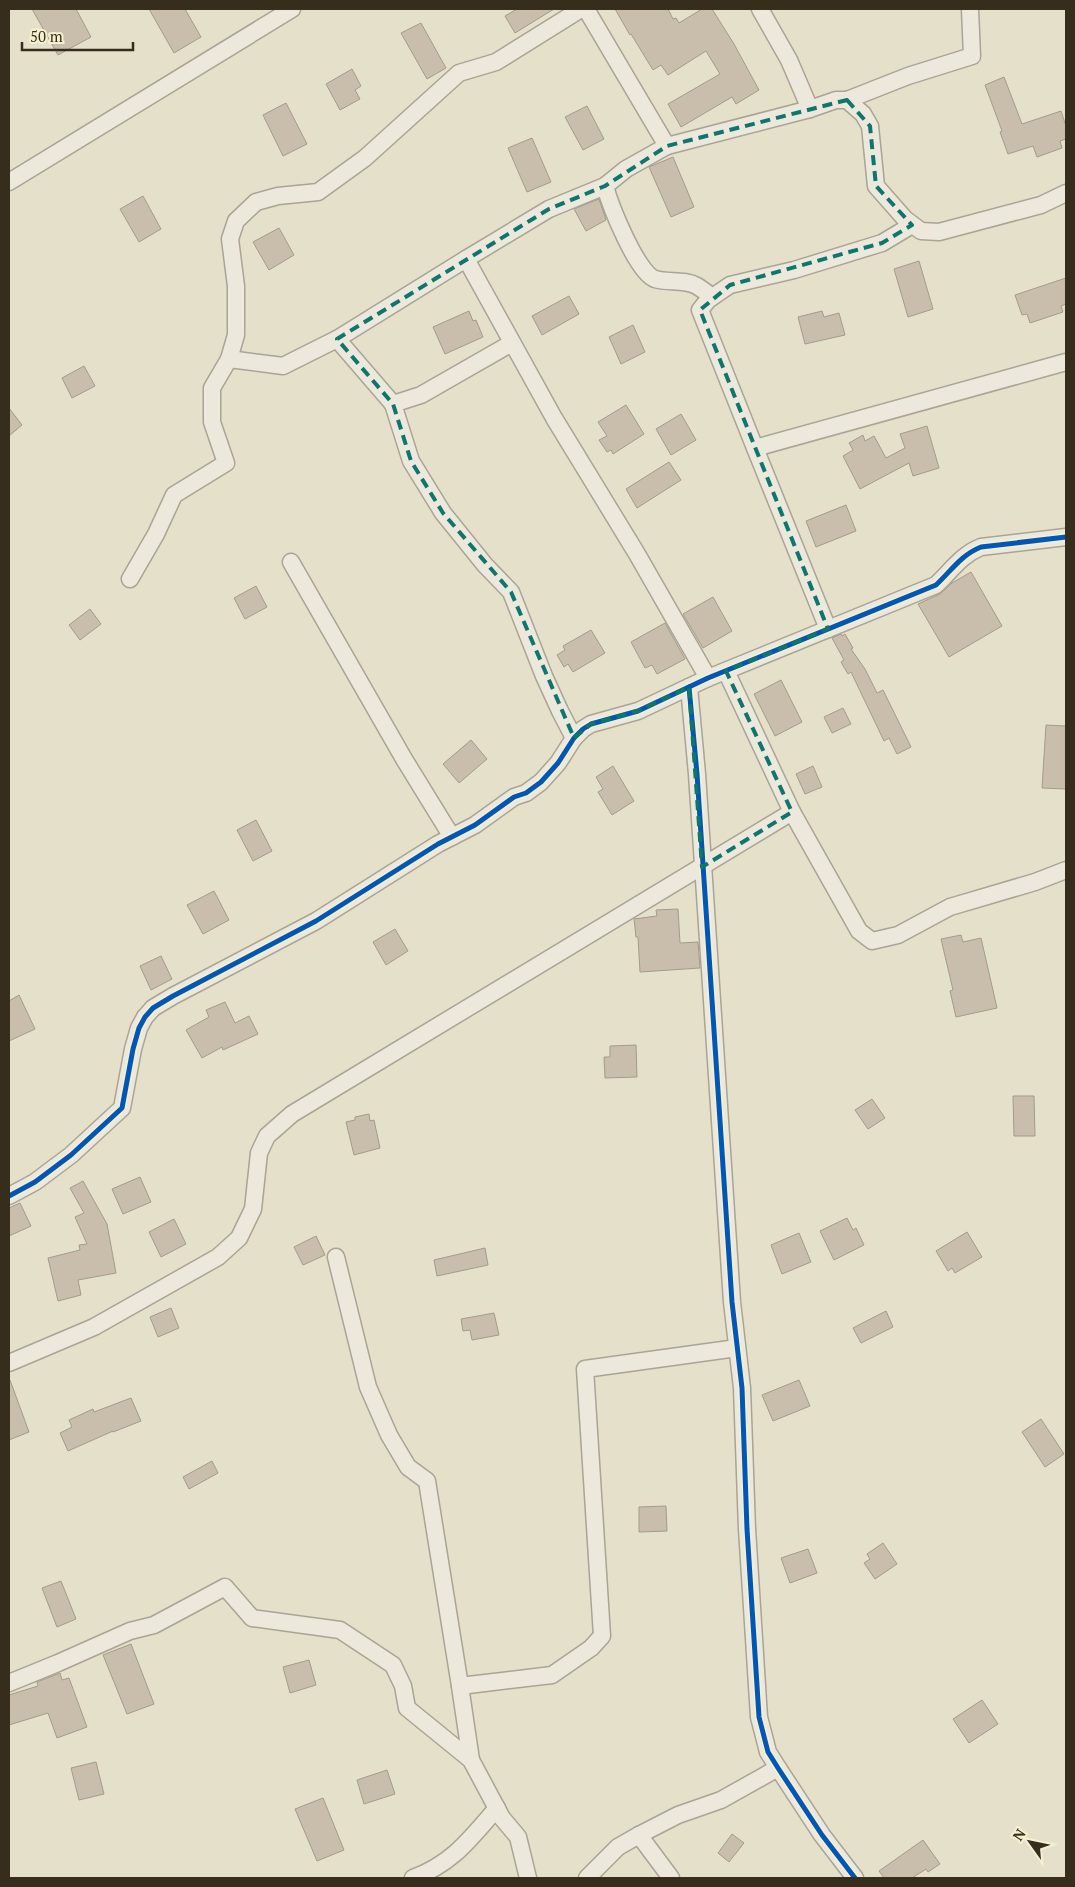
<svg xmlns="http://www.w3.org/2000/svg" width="1075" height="1887" viewBox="0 0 1075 1887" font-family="'PT Serif',serif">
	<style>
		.building { fill: #c8beab; stroke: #a49b8a }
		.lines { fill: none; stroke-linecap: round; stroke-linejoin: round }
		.minor-casing { stroke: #a9a494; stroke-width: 19 }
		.minor { stroke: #ece9dc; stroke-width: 16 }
		.cycleway-casing { stroke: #f6f0d0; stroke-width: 8 }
		.cycleway { stroke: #0057b8; stroke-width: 5 }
		.marked { fill: none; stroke: #0f766e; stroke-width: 4; stroke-dasharray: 10 6; stroke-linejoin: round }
	</style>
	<rect width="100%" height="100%" fill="#e4e0ca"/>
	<g class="building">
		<path d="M32,9h44l15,28 -33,18z"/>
		<path d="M149,9h36l16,28 -27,16z"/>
		<path d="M517,9h37l-39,24 -10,-17z"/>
		<path d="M615,9h53l5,10 3,-1 3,5 23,-14h10l22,35 25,46 -23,14 -4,-7 -51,30 -13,-23 52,-30 -14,-23 -38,24 -7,-10 -8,5 -22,-36 -1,1z"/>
		<path d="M421,23l25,45 -19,11 -26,-46z"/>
		<path d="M352,69l9,17 -6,4 5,9 -20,11 -14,-26z"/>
		<path d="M1004,77l18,47 39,-13 5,15v13l-6,2 2,7 -25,9 -4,-11 -25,8 -8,-22 2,-1 -17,-46z"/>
		<path d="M286,103l21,41 -24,12 -20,-41z"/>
		<path d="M587,106l17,33 -21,11 -18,-33z"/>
		<path d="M532,138l19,44 -24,10 -19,-44z"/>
		<path d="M673,157l21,50 -23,10 -22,-50z"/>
		<path d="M143,196l18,33 -22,13 -19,-33z"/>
		<path d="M599,199l7,21 -20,11 -12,-22z"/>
		<path d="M279,228l15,27 -25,15 -16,-28z"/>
		<path d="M919,261l14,48 -25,8 -14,-48z"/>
		<path d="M1066,278v26l-5,2 2,6 -33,11 -3,-9 -5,1 -7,-20z"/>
		<path d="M569,296l10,18 -37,21 -10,-19z"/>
		<path d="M469,311l4,10 3,-1 7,17 -38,17 -12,-27z"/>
		<path d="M822,311l2,6 15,-4 6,22 -40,9 -7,-27z"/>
		<path d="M633,325l12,27 -24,12 -12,-27z"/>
		<path d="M84,366l11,20 -23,12 -10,-20z"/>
		<path d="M626,405l18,29 -31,20 -2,-4 -4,2 -8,-12 8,-4 -9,-14z"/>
		<path d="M9,408l13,17 -13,11z"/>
		<path d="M681,414l15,26 -25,15 -15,-26z"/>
		<path d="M927,426l12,42 -26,8 -4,-13 -49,26 -17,-33 10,-6 -4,-7 14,-8 2,6 9,-5 12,22 19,-10 -5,-14z"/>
		<path d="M669,462l12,18 -44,28 -11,-19z"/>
		<path d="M846,505l10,26 -40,16 -10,-26z"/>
		<path d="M971,572l31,54 -53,31 -31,-53 22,-10 12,-11z"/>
		<path d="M256,586l11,21 -22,12 -11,-21z"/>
		<path d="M713,597l19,34 -29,17 -20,-34z"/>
		<path d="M90,609l11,15 -21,16 -11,-15z"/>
		<path d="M665,623l20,36 -28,15 -5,-9 -7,3 -14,-26z"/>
		<path d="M591,630l14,23 -32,19 -5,-8 -4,3 -7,-12 8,-5 -2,-4z"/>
		<path d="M841,634l1,2 3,-2 8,14 -2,1 14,20 12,24 6,-3 28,57 -14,7 -8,-16 -5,3 -33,-69 -3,2 -7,-12 3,-2 -12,-22z"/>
		<path d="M781,680l21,42 -27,14 -21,-42z"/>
		<path d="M843,708l8,16 -19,9 -8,-16z"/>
		<path d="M1046,725l20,1v63l-24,-1z"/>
		<path d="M471,740l16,19 -28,24 -16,-19z"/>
		<path d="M613,766l21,35 -22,14 -14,-23 5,-3 -7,-12z"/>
		<path d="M813,766l9,21 -17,7 -9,-20z"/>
		<path d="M256,820l16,31 -19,10 -16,-31z"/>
		<path d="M214,891l15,29 -26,14 -16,-29z"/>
		<path d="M678,909l2,34 18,-1 2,26 -60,4 -2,-35h-2l-2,-18 23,-3 -1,-6z"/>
		<path d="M395,929l13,22 -22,14 -13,-23z"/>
		<path d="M961,935l2,7 18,-4 16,70 -41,9 -6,-26 3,-1 -12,-51z"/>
		<path d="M161,956l11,23 -21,11 -11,-24z"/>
		<path d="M19,995l16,34 -26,12v-40z"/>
		<path d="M225,1002l10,21 14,-7 9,18 -35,16 -1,-3 -20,11 -16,-28 23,-13 -3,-7z"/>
		<path d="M636,1045l1,32 -32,1 -1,-21h6v-11z"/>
		<path d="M1013,1096h21l1,40h-21z"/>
		<path d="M872,1099l13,19 -17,11 -13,-19z"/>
		<path d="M369,1114l1,7 4,-1 6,28 -26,7 -8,-33 9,-2v-3z"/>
		<path d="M140,1177l11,25 -28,12 -11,-25z"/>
		<path d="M83,1181l24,43 9,49 -38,7 3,15 -23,6 -10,-43 32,-8 -1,-5 8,-1 -12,-27 9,-4 -14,-25z"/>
		<path d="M20,1203l11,23 -22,10v-28z"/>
		<path d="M847,1218l6,12 3,-2 8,17 -30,15 -14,-29z"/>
		<path d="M174,1219l12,25 -25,13 -12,-25z"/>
		<path d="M967,1232l15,25 -27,16 -3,-5 -4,3 -12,-20z"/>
		<path d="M799,1233l12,29 -29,12 -11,-29z"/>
		<path d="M316,1236l9,19 -22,10 -9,-18z"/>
		<path d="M485,1248l3,17 -51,11 -3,-16z"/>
		<path d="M171,1308l8,20 -21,9 -8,-20z"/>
		<path d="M886,1311l7,16 -32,16 -8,-15z"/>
		<path d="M494,1313l5,22 -27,5 -2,-10 -7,1 -2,-12z"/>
		<path d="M9,1380h1l19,52 -20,8z"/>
		<path d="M799,1380l11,26 -37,15 -11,-26z"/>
		<path d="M131,1398l10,23 -28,11v-1l-45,20 -8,-18 12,-6 -3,-7 24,-11 1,3z"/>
		<path d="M1041,1419l23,35 -19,13 -23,-35z"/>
		<path d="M212,1461l6,12 -29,16 -6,-12z"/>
		<path d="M666,1506l1,25 -28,1v-25z"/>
		<path d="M883,1543l14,21 -22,15 -11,-16 6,-4 -3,-5z"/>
		<path d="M808,1549l9,24 -27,10 -9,-25z"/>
		<path d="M61,1581l15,38 -19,8 -15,-39z"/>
		<path d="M131,1644l23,60 -27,10 -24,-59z"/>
		<path d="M309,1660l7,25 -26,8 -7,-26z"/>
		<path d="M60,1673l2,7 7,-2 18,49 -30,11 -9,-25 -39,12v-30l29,-9 -1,-4z"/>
		<path d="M982,1700l16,24 -29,19 -16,-24z"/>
		<path d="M96,1762l8,32 -25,6 -8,-32z"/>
		<path d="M387,1770l8,24 -31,10 -7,-24z"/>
		<path d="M323,1798l21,52 -27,11 -22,-52z"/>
		<path d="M732,1834l12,9 -15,19 -11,-9z"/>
		<path d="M923,1840l17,24 -12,8 -2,-3 -14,9h-28l-5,-7z"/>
	</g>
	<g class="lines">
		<defs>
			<g id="minor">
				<path d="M586,9l81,137"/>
				<path d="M760,9l29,51 21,49"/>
				<path d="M847,100l61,-24 64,-20 -2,-47"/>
				<path d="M9,182l283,-173"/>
				<path d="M605,186l-56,23 -83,50 88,159 83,136 71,124"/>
				<path d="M712,297c-5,-4 -10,-8 -15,-11 -12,-7 -29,-3 -42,-7 -18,-6 -45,-74 -50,-93l21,-17 41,-23 143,-37 26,-9h11l16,14 7,12 6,60 29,33 16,12 18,1 102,-27 25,-12"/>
				<path d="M337,339l129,-80"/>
				<path d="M512,343l-91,52 -28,9 18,57 32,52 42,52 26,27 33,84 16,35 14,27"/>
				<path d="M229,359l7,-24v-49l-6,-47 6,-18 20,-19 22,-6 40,-4 47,-34 94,-85 37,-11 85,-53"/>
				<path d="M755,448l-55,-138 8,-10 22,-15 64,-15 88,-27 30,-18"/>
				<path d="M291,562l113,197 48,78"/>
				<path d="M130,579l26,-45 18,-39 52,-32 -14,-41v-34l17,-29 54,7 54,-27 56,65"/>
				<path d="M828,629l-73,-181 311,-86"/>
				<path d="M726,671l66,141 67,119 13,10 26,-6 52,-28 85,-25 31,-12"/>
				<path d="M689,687l8,87 35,528 10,86 5,141 12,188 9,35 10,16 44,67 33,43"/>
				<path d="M9,1196l26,-14 36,-27 51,-47 11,-59 6,-21 6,-11 8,-9 20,-12 143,-75 122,-77 37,-19 39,-28 12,-4 15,-11 17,-19 16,-25 9,-9 8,-5 47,-13 70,-33 228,-93c15,-14 25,-30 45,-38l85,-10"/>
				<path d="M336,1257l32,130 21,48 19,32 19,14 33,205 92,-11 39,-27 11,-12 -17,-267 152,-21"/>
				<path d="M9,1363l85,-36 124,-70 21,-19 14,-29 6,-56 8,-17 25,-22 500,-302"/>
				<path d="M9,1683l49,-20 72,-32 24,-6 71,-38 27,31 88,12 53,35 10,21 4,22 64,52 31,58 16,19 10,41"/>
				<path d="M460,1686l11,74"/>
				<path d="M413,1878c39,-14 57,-39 84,-70"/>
				<path d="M587,1878l31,-31 21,-12"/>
				<path d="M671,1878l-32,-43 39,-20 43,-15 57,-32"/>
			</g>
		</defs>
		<use href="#minor" class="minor-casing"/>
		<use href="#minor" class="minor"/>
		<defs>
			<g id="cycleway">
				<path d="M689,687l8,87 35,528 10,86 5,141 12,188 9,35 10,16 44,67 33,43"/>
				<path d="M9,1196l26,-14 36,-27 51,-47 11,-59 6,-21 6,-11 8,-9 20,-12 143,-75 122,-77 37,-19 39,-28 12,-4 15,-11 17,-19 16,-25 9,-9 8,-5 47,-13 70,-33 228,-93c15,-14 25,-30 45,-38l85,-10"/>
			</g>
		</defs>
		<use href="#cycleway" class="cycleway-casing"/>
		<use href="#cycleway" class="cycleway"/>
	</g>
	<path class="marked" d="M847,100l23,26 6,60 36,39 -30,18 -152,42 -30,25 128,319 -102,42 66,141 -90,55 -13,-180 -51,24 -47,13 -17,14 -63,-146 -68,-79 -32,-52 -18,-57 -56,-65 212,-130 56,-23 62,-40z"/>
	<rect width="1075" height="1887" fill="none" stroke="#372d1d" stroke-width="20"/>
	<g transform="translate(1030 1842) rotate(303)" stroke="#f6f0d0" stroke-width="4" paint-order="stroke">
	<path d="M0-4L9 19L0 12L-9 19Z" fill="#372d1d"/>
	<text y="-8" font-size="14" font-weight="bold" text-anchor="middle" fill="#372d1d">N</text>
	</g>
	<path d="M22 42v8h111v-8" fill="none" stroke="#372d1d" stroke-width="2.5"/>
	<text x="30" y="42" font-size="15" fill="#372d1d" stroke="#f6f0d0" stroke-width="4" paint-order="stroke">50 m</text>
</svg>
